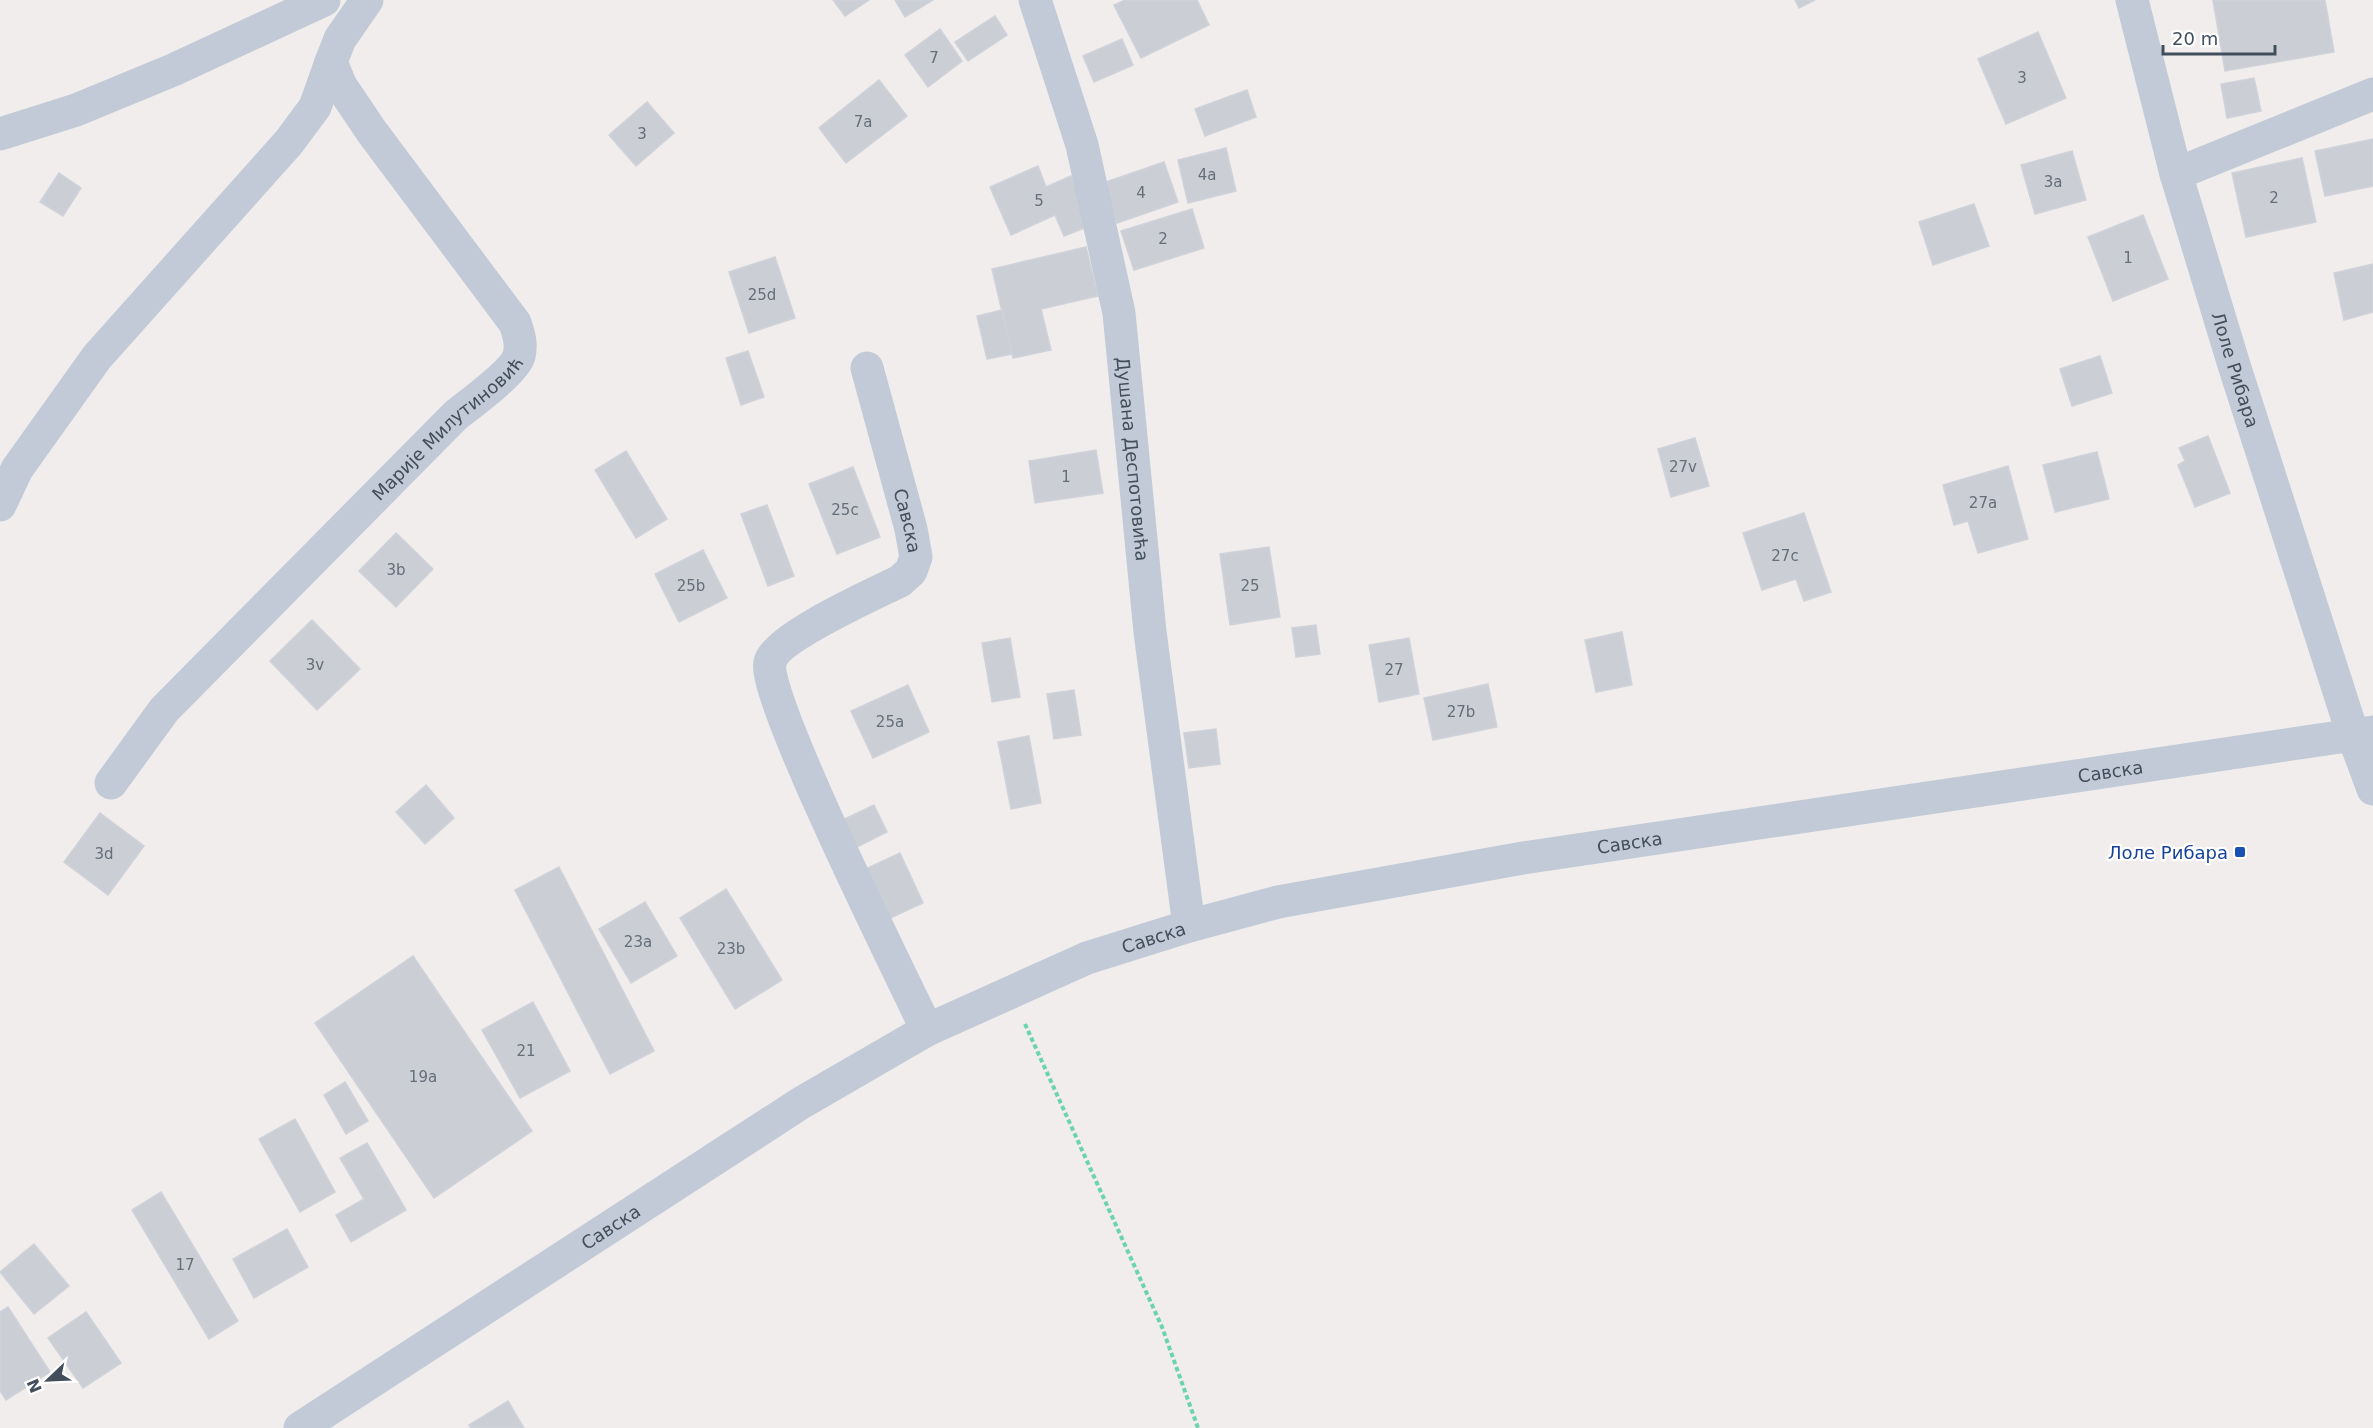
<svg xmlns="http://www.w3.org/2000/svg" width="2373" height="1428" viewBox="0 0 2373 1428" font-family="'DejaVu Sans',sans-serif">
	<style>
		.building { fill: #cbced5; stroke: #d0d2d9; stroke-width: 1.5 }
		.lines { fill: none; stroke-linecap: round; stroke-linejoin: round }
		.path { stroke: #6ad4ac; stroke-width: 4; stroke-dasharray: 4.5 3; stroke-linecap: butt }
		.minor { stroke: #c1cad6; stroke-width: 33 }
		.transit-dot { fill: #1a4fb4; stroke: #fff; stroke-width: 2 }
		.labels { text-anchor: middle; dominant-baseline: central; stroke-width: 4.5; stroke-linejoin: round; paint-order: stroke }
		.number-label { font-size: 15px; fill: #656e7a }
		.street-label { font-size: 18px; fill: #434e5c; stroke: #fff }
		.transit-label { font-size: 18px; fill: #164399; stroke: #fff; text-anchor: end }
	</style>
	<rect width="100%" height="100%" fill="#f0edec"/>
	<g class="building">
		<path d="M833,0h36l-24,16z"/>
		<path d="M895,0h38l-28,17z"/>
		<path d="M1125,0h72l12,25 -68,33 -27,-53z"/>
		<path d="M1795,0h20l-16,8z"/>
		<path d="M2213,0h112l9,52 -109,19z"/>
		<path d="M995,16l12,19 -39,26 -13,-19z"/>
		<path d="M940,29l22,32 -34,26 -23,-32z"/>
		<path d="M2038,32l28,66 -60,26 -28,-65z"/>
		<path d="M1122,39l11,26 -39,17 -11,-26z"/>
		<path d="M2254,78l7,33 -34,7 -6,-34z"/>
		<path d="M879,80l28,36 -61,47 -27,-35z"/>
		<path d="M1247,90l9,27 -51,19 -10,-27z"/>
		<path d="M647,102l27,31 -38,33 -27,-31z"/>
		<path d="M2373,139v47l-48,10 -10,-45z"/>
		<path d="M1226,148l10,43 -48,12 -10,-43z"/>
		<path d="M2072,151l14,49 -51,14 -14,-49z"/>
		<path d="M2302,158l14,64 -70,15 -14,-64z"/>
		<path d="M1164,162l14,40 -61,21 -14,-40z"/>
		<path d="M1038,166l8,21 25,-11 21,49 -28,11 -9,-21 -44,20 -21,-48z"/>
		<path d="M59,173l22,15 -18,28 -23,-14z"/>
		<path d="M1974,204l15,42 -56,19 -14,-43z"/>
		<path d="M1192,209l12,39 -70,22 -13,-39z"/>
		<path d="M2143,215l25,64 -55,22 -25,-64z"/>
		<path d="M1086,247l12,49 -57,13 10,41 -38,8 -21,-89z"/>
		<path d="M775,257l20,61 -46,15 -20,-61z"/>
		<path d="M2373,264v48l-29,8 -10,-47z"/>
		<path d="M1002,310l10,44 -25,5 -10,-43z"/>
		<path d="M748,351l16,46 -23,8 -15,-47z"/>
		<path d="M2100,356l12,37 -40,13 -12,-37z"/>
		<path d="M2208,436l22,57 -35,14 -17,-42 7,-4 -6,-13z"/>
		<path d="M1695,438l14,48 -38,11 -13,-48z"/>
		<path d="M1096,450l7,43 -68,10 -6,-42z"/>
		<path d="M626,451l41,68 -31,19 -41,-68z"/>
		<path d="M2097,452l12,47 -54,13 -12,-47z"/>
		<path d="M2008,466l20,73 -50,14 -10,-32 -14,4 -11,-40z"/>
		<path d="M853,467l27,70 -43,17 -28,-70z"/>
		<path d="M767,505l27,71 -26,10 -27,-72z"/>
		<path d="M1804,513l27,79 -27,9 -8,-22 -34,11 -19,-57z"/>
		<path d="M396,533l37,36 -37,38 -37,-36z"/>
		<path d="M1269,547l11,70 -50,8 -10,-71z"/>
		<path d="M703,550l24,48 -48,24 -24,-48z"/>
		<path d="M312,620l48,49 -43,41 -47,-49z"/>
		<path d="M1316,625l4,29 -24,3 -4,-29z"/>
		<path d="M1622,632l10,53 -36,7 -11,-52z"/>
		<path d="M1010,638l10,59 -28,5 -10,-59z"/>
		<path d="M1409,638l10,56 -40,8 -10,-57z"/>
		<path d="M1488,684l9,43 -64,13 -9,-42z"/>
		<path d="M908,685l21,47 -56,26 -22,-47z"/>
		<path d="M1074,690l7,45 -27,4 -7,-45z"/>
		<path d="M1216,729l4,35 -31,4 -5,-35z"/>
		<path d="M1029,736l12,67 -30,6 -13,-67z"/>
		<path d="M426,785l28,33 -29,26 -29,-32z"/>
		<path d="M874,805l13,27 -34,17 -13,-28z"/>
		<path d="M100,813l44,33 -36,49 -44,-33z"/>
		<path d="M900,853l23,50 -39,18 -23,-50z"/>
		<path d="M559,867l95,184 -44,23 -95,-184z"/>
		<path d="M726,889l56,91 -47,29 -55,-91z"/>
		<path d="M645,902l32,54 -46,27 -32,-54z"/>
		<path d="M413,956l119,175 -98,67 -119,-175z"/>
		<path d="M533,1002l37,69 -50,27 -38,-68z"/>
		<path d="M345,1082l23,39 -22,13 -22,-39z"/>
		<path d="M295,1119l40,73 -35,20 -41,-73z"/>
		<path d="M367,1143l39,67 -55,32 -15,-27 28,-16 -24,-41z"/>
		<path d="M161,1192l77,129 -29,18 -77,-129z"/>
		<path d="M287,1229l21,38 -54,31 -21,-39z"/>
		<path d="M34,1244l35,42 -35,28 -34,-42z"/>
		<path d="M8,1307l42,65 -44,28 -6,-9v-79z"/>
		<path d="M86,1312l35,51 -38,25 -35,-50z"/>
		<path d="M508,1401l16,27h-53l-2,-3z"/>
	</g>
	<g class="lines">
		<path class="path" d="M1025,1024l137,303 36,101"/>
		<g class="minor">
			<path id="s1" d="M1035,0l47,145 37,168 31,319 39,294"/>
			<path id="s2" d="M2132,0l44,174 58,191 119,370 20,54"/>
			<path d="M0,134l76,-24 97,-40 151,-70"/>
			<path d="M2176,174l197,-80"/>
			<path id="s3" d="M867,368l44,161 5,28 -5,14 -11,10c-26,13 -123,56 -130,81 -10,31 134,319 157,368"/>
			<path d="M0,505l17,-36 80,-112 192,-215 26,-35 16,-45"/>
			<path id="s4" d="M111,783l53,-73 292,-295c14,-11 58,-43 63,-59 3,-12 0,-21 -4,-33l-143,-191 -31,-46 -10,-24 9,-23 27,-39"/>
			<path id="s5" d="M300,1428l501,-325 126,-73 160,-72 102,-32 89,-24 245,-44 850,-126"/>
		</g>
	</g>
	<rect class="transit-dot" x="2234" y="846" width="12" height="12" rx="3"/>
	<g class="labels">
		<g class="number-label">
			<text x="934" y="58">7</text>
			<text x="2022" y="78">3</text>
			<text x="863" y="122">7a</text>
			<text x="642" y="134">3</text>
			<text x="1207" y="175">4a</text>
			<text x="2053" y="182">3a</text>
			<text x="1141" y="193">4</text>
			<text x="2274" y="198">2</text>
			<text x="1039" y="201">5</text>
			<text x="1163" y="239">2</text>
			<text x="2128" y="258">1</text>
			<text x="762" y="295">25d</text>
			<text x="1683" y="467">27v</text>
			<text x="1066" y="477">1</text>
			<text x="1983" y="503">27a</text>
			<text x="845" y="510">25c</text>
			<text x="1785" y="556">27c</text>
			<text x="396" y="570">3b</text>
			<text x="691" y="586">25b</text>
			<text x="1250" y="586">25</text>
			<text x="315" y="665">3v</text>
			<text x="1394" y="670">27</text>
			<text x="1461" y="712">27b</text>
			<text x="890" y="722">25a</text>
			<text x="104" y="854">3d</text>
			<text x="638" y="942">23a</text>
			<text x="731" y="949">23b</text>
			<text x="526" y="1051">21</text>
			<text x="423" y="1077">19a</text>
			<text x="185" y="1265">17</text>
		</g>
		<g class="street-label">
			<text stroke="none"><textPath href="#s2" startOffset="384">Лоле Рибара</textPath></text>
			<text stroke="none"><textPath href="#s4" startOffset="490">Марије Милутиновић</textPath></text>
			<text stroke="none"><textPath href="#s1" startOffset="471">Душана Деспотовића</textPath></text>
			<text stroke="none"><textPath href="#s3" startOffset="158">Савска</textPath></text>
			<text stroke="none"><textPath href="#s5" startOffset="1960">Савска</textPath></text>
			<text stroke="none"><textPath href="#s5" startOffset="1474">Савска</textPath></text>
			<text stroke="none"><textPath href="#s5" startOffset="988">Савска</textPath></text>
			<text stroke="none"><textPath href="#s5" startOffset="370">Савска</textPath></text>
		</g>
		<g class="transit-label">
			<text x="2228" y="852">Лоле Рибара</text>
		</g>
	</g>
	<g transform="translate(48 1380) rotate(247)" stroke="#ffffff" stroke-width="4.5" paint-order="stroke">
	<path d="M0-4.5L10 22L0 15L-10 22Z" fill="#434e5c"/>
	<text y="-9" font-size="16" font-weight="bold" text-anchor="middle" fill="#434e5c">N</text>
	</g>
	<path d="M2163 45v9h112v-9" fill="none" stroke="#434e5c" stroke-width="3"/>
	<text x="2172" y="45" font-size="18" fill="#434e5c" stroke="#ffffff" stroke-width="4.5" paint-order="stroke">20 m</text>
</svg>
